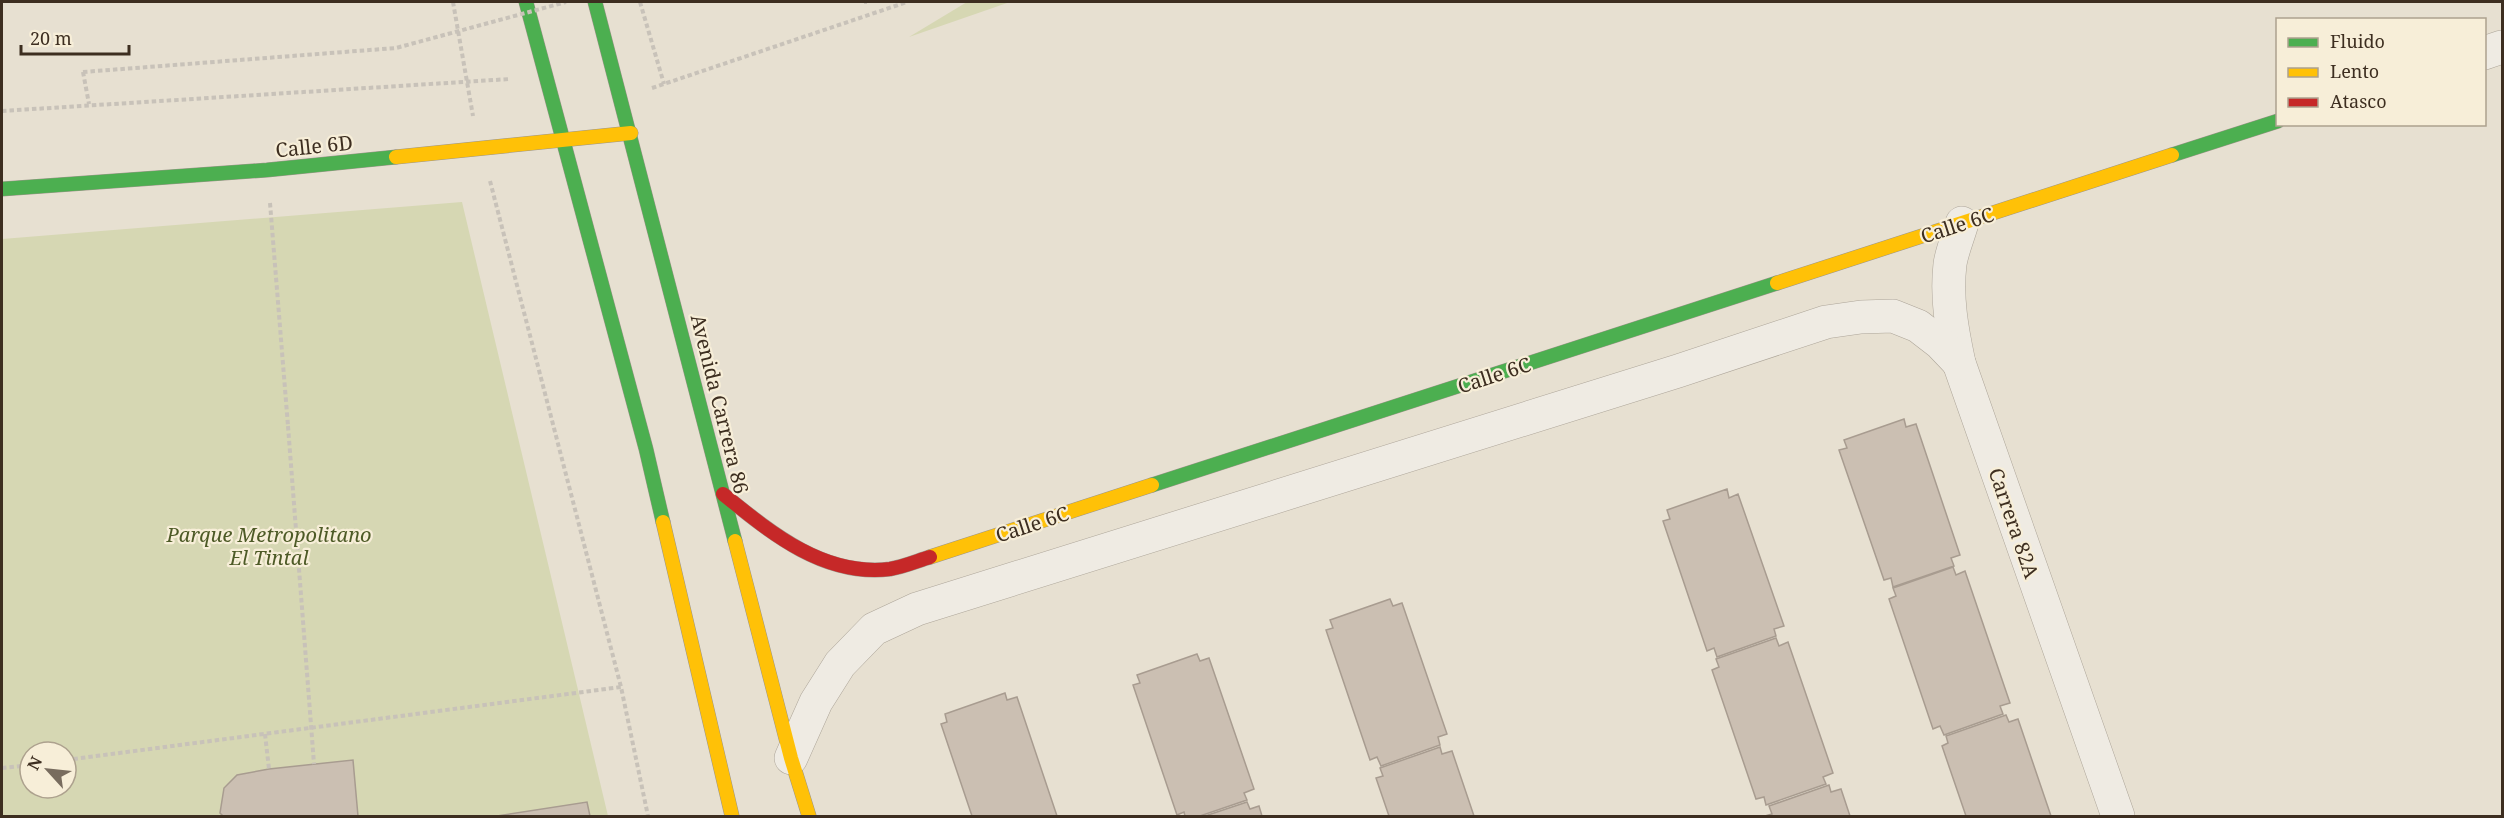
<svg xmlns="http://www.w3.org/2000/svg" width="2504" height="818" viewBox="0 0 2504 818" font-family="'Noto Serif',serif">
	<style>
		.green { fill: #d6d7b3; fill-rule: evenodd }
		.building { fill: #cbbfb2; stroke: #a89c90; stroke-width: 1.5 }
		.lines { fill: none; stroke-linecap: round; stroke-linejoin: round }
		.street-casing { stroke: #ada599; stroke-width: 34 }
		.fast-casing { stroke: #9c958a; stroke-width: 15 }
		.slow-casing { stroke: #9c958a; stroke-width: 15 }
		.jam-casing { stroke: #9c958a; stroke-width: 15 }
		.path { stroke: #c8c2b9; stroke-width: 4; stroke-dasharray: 4.5 3; stroke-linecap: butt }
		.street { stroke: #efebe3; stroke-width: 33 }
		.fast { stroke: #4caf50; stroke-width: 14 }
		.slow { stroke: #ffc107; stroke-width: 14 }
		.jam { stroke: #c62828; stroke-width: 14 }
		.path-bridge { stroke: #c8c2b9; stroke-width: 4; stroke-dasharray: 4.5 3; stroke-linecap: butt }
		.labels { text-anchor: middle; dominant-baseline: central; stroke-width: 4.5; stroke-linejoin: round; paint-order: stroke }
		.street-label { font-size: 20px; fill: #3d2e20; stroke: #f7eed8 }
		.park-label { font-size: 20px; font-style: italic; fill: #4d5a26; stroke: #f7eed8 }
	</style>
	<rect width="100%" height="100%" fill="#e7e0d1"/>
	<g class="green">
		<path d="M967,2h43l-101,35z"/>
		<path d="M462,202l146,614h-606v-577zM30,752h36v36h-36z"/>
	</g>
	<g class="building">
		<path d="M1904,419l2,8 10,-3 44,131 -9,3 3,8 -61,21 -2,-9 -7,2 -45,-130 8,-2 -3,-8z"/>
		<path d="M1727,489l2,9 9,-4 46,132 -10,3 2,7 -59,21 -3,-9 -7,3 -44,-130 7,-2 -3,-9z"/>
		<path d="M1953,567l3,8 9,-4 45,132 -10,3 3,8 -59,21 -4,-9 -7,3 -44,-130 7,-3 -3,-8z"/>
		<path d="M1390,599l3,7 9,-3 45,131 -9,3 2,8 -59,21 -4,-9 -7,3 -44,-130 7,-2 -3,-8z"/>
		<path d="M1776,638l3,8 9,-4 45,131 -10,4 3,7 -60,21 -2,-8 -8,2 -44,-129 7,-3 -3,-8z"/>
		<path d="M1197,654l3,7 9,-3 45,131 -10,4 3,7 -47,16h-15l-1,-4 -7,3 -44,-130 7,-2 -3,-8z"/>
		<path d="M1005,693l2,7 10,-3 40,119h-85l-31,-92 6,-2 -2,-8z"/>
		<path d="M2006,715l3,7 9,-3 33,97h-85l-24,-70 6,-3 -2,-7z"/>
		<path d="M1440,747l2,7 10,-3 22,65h-85l-13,-38 7,-2 -3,-8z"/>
		<path d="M353,760l5,56h-135l-3,-3 4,-25 13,-13 32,-6z"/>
		<path d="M1829,785l2,7 10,-3 9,27h-85l7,-2 -3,-8z"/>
		<path d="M587,802l3,14h-93z"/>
		<path d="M1247,802l3,7 9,-3 3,10h-57z"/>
	</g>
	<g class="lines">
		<defs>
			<g id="street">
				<path d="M2484,53l18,-6"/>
				<path d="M1962,223c-4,14 -10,28 -12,41 -4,34 2,66 9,99l159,453"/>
				<path d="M791,758l25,-56 24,-38 34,-35 43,-20 761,-238 148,-49 35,-5 32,-1 25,10 22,17 19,20"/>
			</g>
			<g id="fast">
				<path d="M526,2l120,447 17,73"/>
				<path d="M595,2l140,539"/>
				<path d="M2172,155l106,-34"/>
				<path d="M2,189l265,-19 129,-13"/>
				<path d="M1152,485l625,-202"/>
			</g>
			<g id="slow">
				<path d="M396,157l235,-24"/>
				<path d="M1777,283l395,-128"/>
				<path d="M663,522l69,294"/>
				<path d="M735,541l56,217 18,58"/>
				<path d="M930,557l222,-72"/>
			</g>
			<path id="jam" d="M723,494c48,39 101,83 167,75 13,-2 27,-8 40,-12"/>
		</defs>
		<use href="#street" class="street-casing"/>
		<use href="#fast" class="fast-casing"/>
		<use href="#slow" class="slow-casing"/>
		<use href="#jam" class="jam-casing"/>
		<g class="path">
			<path d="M453,2l20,114"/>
			<path d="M640,2l24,82"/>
			<path d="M864,2h3"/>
			<path d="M83,72l6,32"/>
			<path d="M652,88l255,-86"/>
			<path d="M2,111l508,-32"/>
			<path d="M490,181l131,506 27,129"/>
			<path d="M270,203l18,223"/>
			<path d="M265,734l4,35"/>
			<path d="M66,760l555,-73"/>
			<path d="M2,768l28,-3"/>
		</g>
		<use href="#street" class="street"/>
		<use href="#fast" class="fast"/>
		<use href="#slow" class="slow"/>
		<use href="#jam" class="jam"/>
		<g class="path-bridge">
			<path d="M83,72l313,-24 170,-46"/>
			<path d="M288,426l26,338"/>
		</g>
	</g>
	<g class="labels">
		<g class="street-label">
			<text transform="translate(314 146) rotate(-6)">Calle 6D</text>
			<text transform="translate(1957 225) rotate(-18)">Calle 6C</text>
			<text transform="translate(1494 375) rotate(-18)">Calle 6C</text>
			<text transform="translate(720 404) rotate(76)">Avenida Carrera 86</text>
			<text transform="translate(2014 523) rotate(71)">Carrera 82A</text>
			<text transform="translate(1032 524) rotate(-18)">Calle 6C</text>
		</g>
		<g class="park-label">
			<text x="269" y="534">Parque Metropolitano<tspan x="269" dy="23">El Tintal</tspan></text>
		</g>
	</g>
	<rect width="2504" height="818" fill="none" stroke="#3d2e20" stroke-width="6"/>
	<rect x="2276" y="18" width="210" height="108" fill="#f7eed8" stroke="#ada18e" stroke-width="1.5"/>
	<rect x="2288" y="38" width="30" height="9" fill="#4caf50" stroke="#ada18e" stroke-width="1.5"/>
	<text x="2330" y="48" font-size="18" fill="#3d2e20">Fluido</text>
	<rect x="2288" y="68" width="30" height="9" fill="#ffc107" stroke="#ada18e" stroke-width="1.5"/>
	<text x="2330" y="78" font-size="18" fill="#3d2e20">Lento</text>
	<rect x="2288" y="98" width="30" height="9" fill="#c62828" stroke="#ada18e" stroke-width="1.5"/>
	<text x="2330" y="108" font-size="18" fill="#3d2e20">Atasco</text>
	<g transform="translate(48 770) rotate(297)"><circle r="28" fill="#f7eed8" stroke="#ada18e" stroke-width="1.5"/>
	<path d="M0-4.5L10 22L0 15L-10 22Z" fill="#786c5e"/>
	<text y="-9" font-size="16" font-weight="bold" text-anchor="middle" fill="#3d2e20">N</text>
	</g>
	<path d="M21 45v9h108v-9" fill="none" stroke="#3d2e20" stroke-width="3"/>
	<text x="30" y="45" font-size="18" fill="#3d2e20" stroke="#f7eed8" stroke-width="4.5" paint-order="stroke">20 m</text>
</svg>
